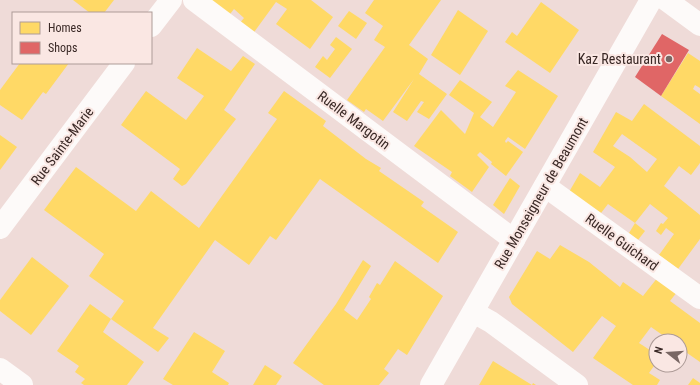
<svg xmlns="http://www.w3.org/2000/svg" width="700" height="385" viewBox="0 0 700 385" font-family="'Roboto Condensed',sans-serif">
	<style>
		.homes { fill: #ffd966; fill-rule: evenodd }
		.shops { fill: #e06666 }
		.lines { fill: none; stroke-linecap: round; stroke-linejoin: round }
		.minor { stroke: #fdfaf9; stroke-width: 22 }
		.poi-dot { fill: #796764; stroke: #fae7e3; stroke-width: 1.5 }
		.labels { text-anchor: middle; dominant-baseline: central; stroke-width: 4; stroke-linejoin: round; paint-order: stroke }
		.poi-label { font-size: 14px; fill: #392825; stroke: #fae7e3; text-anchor: end }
		.street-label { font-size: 14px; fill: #392825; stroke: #fae7e3 }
	</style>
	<rect width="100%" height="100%" fill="#efdbd8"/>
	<g class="homes">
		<path d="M73,0h41l-10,13h-14z"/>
		<path d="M203,0h108l22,17 -23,32 -34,-25 11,-15 -11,-7 -24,33 -14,-10 6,-7 -10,-9 -7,9z"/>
		<path d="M374,0h67l-32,45 19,14 -9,15 28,20 -18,25 -12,-7 7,-10 -3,-1 -14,20 -14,-9 21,-33 -31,42 -17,-12 -2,3 -17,-12 38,-53 -11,-7 9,-14 -18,-13z"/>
		<path d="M541,2l38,28 -29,43 -45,-31 7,-10 5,4z"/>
		<path d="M458,10l30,21 -28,44 -29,-20z"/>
		<path d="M349,11l18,12 -11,16 -18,-13z"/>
		<path d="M336,37l16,12 -22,29 -15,-11 8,-11 4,4 8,-11 -5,-4z"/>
		<path d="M197,48l34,23 12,-15 12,8 -31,46 12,9 -50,65 -4,2 -9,-7 7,-10 -59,-44 25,-34 40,29 18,-24 -27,-18z"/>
		<path d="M688,53l12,8v27l-5,-3 -2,4 7,5v30l-39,-28z"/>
		<path d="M20,63h49l-23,31 -3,-2 -21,28 -22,-15v-15z"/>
		<path d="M518,70l40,26 -33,53 -17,-12 -3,4 1,2 2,-2 15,11 -17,24 -15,-12 1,-2 -12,-10 -3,3 12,12 -17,25 -22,-16 2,-4 -38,-26 27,-36 24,24 9,-21 -25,-18 11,-15 32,22 -12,15 13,10 23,-35 -11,-6z"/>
		<path d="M284,91l42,30 -3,5 43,33 15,9 -2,3 45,31 -3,4 37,26 -20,31 -118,-84 -44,61 -6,-4 -21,29 -34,-25 -62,88 16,10 -11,14 -47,-33 -8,13 41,30 -17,23h-43l-3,-2 4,-4 -10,-7 4,-6 -22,-15 33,-47 21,15 13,-18 -35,-25 15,-22 -60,-44 32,-43 60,44 15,-20 48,37 78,-109 -9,-6z"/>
		<path d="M644,104l56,42v17l-9,12 -12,-9 -15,20 36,29v24l-22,30 -19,-14 15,-21 -8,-6 -5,7 -5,-4 5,-8 2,1 5,-6 -18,-14 -15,19 -27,-19 -7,9 -32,-21 11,-19 20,14 15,-20 -22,-15 23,-40 16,9zM622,134l35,25 -10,13 -17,-15 -17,-11z"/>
		<path d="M0,135l17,12 -17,23z"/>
		<path d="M510,178l10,8 -16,28 -11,-9z"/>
		<path d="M635,223l10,8 -7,9 -9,-7z"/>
		<path d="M560,245l29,17 31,25 3,-5 20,14 15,-19 19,15 -7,9 30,22v39l-20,-14v-7h-9l-20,-14 -12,16 17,11v9l-7,10 11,7 -3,5h-24l-40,-27 23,-32 -14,-10 -29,36 -61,-48 -3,-7 28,-46 13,8z"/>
		<path d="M32,257l37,29 -38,49 -31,-24v-11z"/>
		<path d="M363,260l8,6 -27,44 13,10 14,-21 -2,-2 8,-14 3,2 15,-24 48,35 -36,59 -9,-6 -14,20 5,4 -10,12h-55l-31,-22 43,-59z"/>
		<path d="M194,332l31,19 -13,21 17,11 -1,2h-55l-10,-6z"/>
		<path d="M493,361l39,24 1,-2 3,2h-57z"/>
		<path d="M265,365l17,11 -6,9h-23z"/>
		<path d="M693,378l7,5v2h-12z"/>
	</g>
	<path class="shops" d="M662,34l27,16 -28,46 -26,-19z"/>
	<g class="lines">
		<g class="minor">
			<path d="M194,0l320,240"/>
			<path d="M666,0l34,25"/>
			<path d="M151,26l20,-26"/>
			<path d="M545,186l155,112"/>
			<path d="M0,228l124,-165"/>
			<path d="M473,312l18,10 86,63"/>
			<path d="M0,369l22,16"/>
			<path d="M431,385l220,-385"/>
		</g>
	</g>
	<circle class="poi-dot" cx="669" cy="59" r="4"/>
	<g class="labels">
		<g class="poi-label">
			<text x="661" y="59">Kaz Restaurant</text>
		</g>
		<g class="street-label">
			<text transform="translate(354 120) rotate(37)">Ruelle Margotin</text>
			<text transform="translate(62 146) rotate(-53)">Rue Sainte-Marie</text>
			<text transform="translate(541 193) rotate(-60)">Rue Monseigneur de Beaumont</text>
			<text transform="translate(622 242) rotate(36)">Ruelle Guichard</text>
		</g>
	</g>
	<rect x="12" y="12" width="140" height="52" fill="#fae7e3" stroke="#ad9b97"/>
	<rect x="20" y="22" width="20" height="12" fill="#ffd966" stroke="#ad9b97"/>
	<text x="48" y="32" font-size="12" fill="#392825">Homes</text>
	<rect x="20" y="42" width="20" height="12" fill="#e06666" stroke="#ad9b97"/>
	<text x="48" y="52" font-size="12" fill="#392825">Shops</text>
	<g transform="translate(668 353) rotate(287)"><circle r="19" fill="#fae7e3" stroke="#ad9b97"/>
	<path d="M0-3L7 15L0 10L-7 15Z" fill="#796764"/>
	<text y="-6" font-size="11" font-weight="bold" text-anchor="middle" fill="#392825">N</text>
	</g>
</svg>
